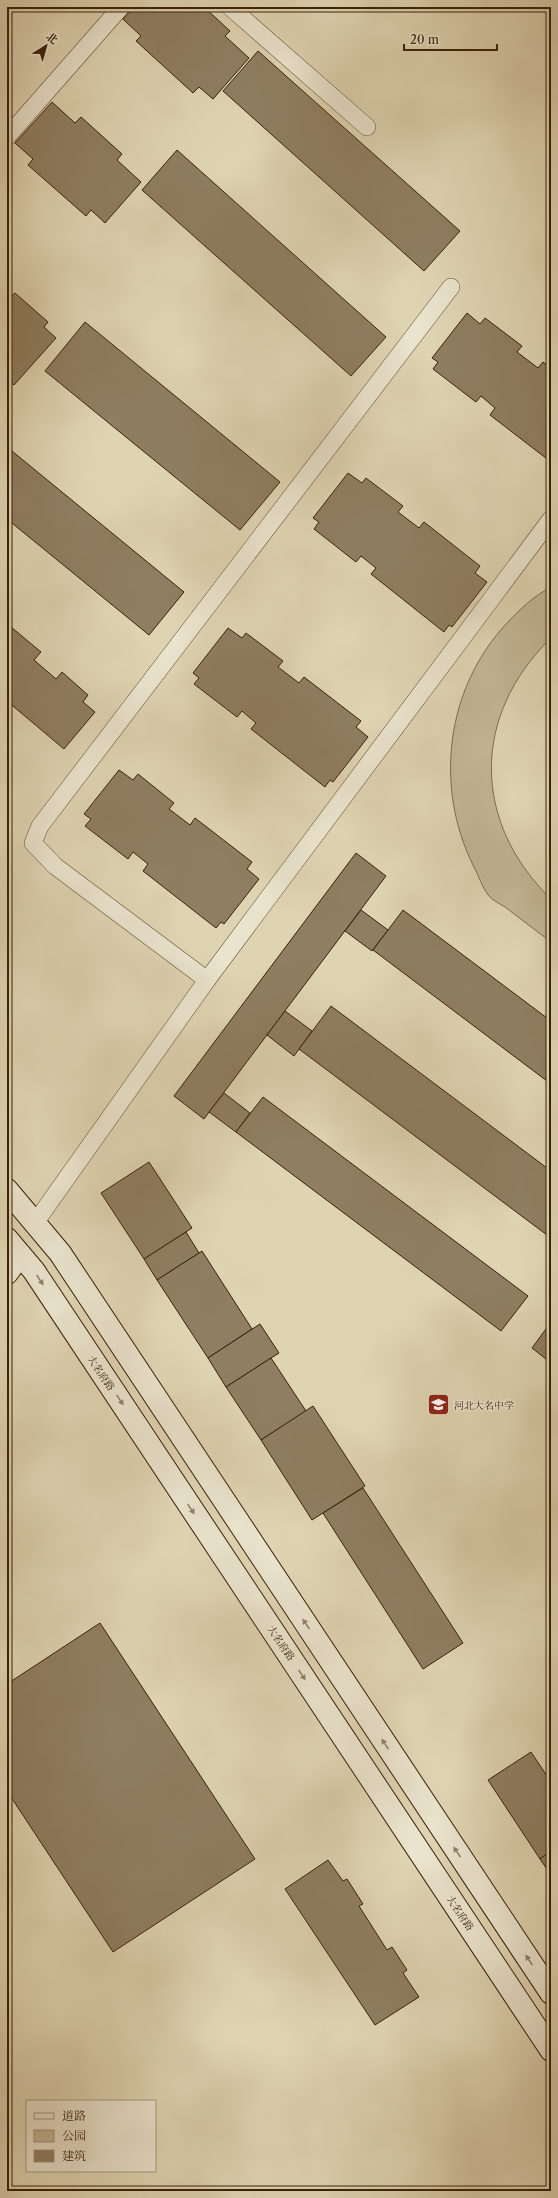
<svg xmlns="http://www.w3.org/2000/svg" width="558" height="2198" viewBox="0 0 558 2198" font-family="'Libre Caslon Text','Noto Serif SC',serif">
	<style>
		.green { fill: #c3b695; stroke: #7e6c4f }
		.building { fill: #8f7e61; stroke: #382109 }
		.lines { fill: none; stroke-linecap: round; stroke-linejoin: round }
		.lane-casing { stroke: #624e33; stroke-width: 18 }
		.secondary-casing { stroke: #382109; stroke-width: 24 }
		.lane { stroke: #eae3cd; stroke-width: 17 }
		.secondary { stroke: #eae3cd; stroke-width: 22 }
		.oneway { fill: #91826b }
		.labels { text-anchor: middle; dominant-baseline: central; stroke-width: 3; stroke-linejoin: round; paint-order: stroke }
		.street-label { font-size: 10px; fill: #382109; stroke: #eae3cd }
		.poi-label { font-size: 10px; fill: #382109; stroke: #eae3cd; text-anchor: start }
	</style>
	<rect width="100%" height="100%" fill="#dfd4b2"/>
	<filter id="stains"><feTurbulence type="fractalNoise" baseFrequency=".005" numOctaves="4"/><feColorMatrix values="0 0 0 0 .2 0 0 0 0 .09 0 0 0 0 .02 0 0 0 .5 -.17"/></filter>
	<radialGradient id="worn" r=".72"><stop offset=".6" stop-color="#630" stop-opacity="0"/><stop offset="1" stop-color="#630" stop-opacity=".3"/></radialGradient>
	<path class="green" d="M551,587v51c-80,78 -79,184 0,261v43c-15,-12 -31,-23 -46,-35 -5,-3 -13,-7 -17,-12 -6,-8 -10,-21 -15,-30 -39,-79 -27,-177 34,-242 13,-14 27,-27 44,-36z"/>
	<g class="building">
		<path d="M134,7h70l26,24 -5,5 24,22 -36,41 -14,-12 -6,6 -57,-52 5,-5 -18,-17z"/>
		<path d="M258,51l202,180 -36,40 -201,-180z"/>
		<path d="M52,102l23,21 6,-6 41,37 -5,6 24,22 -36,41 -14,-13 -5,6 -58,-51 5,-6 -18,-16z"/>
		<path d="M177,150l209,187 -35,39 -209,-186z"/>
		<path d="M15,293l33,29 -4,5 12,11 -42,47 -7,-6v-84l3,2z"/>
		<path d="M467,313l13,11 5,-6 37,28 -5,6 21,16 5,-6 8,6v94l-61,-47 5,-7 -14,-12 -5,6 -43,-33 5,-7 -6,-4z"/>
		<path d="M85,322l195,160 -40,48 -195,-159z"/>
		<path d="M7,447l177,145 -35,43 -142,-116z"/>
		<path d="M348,473l14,10 4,-5 37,28 -5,6 21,16 5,-6 56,44 -5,7 12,9 -35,45 -3,-2 -5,7 -73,-58 5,-6 -15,-12 -5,6 -42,-33 5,-7 -6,-4z"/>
		<path d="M11,627l30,25 -7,8 22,19 6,-7 26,23 -5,7 12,10 -31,37 -57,-48v-70z"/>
		<path d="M228,628l14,10 4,-5 37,28 -5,6 21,16 5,-6 57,44 -5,6 12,10 -35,45 -3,-2 -5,7 -74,-58 5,-6 -14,-12 -5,6 -43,-33 5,-6 -6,-5z"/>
		<path d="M119,770l14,10 5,-6 36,29 -5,6 21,16 5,-7 57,44 -5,7 12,10 -35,45 -3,-2 -5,6 -73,-57 5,-7 -15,-12 -5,7 -43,-33 6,-7 -7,-5z"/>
		<path d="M356,853l30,23 -182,243 -30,-23z"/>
		<path d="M361,910l27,20 -16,21 -27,-20z"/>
		<path d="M403,910l148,111v63l-178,-134z"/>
		<path d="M331,1006l220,165v67l-252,-189z"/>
		<path d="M285,1011l27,20 -18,25 -27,-21z"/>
		<path d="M224,1093l26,20 -14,19 -27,-20z"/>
		<path d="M263,1097l265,199 -27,35 -265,-199z"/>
		<path d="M149,1162l43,66 -48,31 -43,-66z"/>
		<path d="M186,1232l13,21 -42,27 -13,-21z"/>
		<path d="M202,1251l50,78 -44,29 -51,-78z"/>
		<path d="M551,1322v41l-19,-15z"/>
		<path d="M260,1324l19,29 -53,34 -18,-29z"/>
		<path d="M271,1358l35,53 -45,29 -35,-53z"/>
		<path d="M313,1406l52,80 -53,34 -51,-80z"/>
		<path d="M363,1488l100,155 -40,26 -100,-156z"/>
		<path d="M100,1623l155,236 -142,93 -106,-161v-107z"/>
		<path d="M531,1752l20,30v69l-11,8 -52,-79z"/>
		<path d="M551,1851v24l-11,-16z"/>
		<path d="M328,1860l15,21 4,-2 16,25 -4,2 28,44 5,-3 15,23 -4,3 16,24 -44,28 -90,-136z"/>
	</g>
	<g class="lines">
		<defs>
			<g id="lane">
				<path d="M230,7l137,120"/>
				<path d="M7,137l114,-130"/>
				<path d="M207,980l-152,-114 -22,-23 7,-17 411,-539"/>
				<path d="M35,1223l172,-243 344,-461"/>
			</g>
			<g id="secondary">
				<path d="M7,1190l53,63 491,740"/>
				<path d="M7,1239l27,32 517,779"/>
				<path d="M7,1273l13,-18"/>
			</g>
		</defs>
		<use href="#lane" class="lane-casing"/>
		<use href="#secondary" class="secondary-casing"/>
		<use href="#lane" class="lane"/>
		<use href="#secondary" class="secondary"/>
	</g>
	<defs><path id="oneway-solid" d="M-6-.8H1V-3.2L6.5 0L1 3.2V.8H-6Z"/></defs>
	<g class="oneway">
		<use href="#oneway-solid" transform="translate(40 1280) rotate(57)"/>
		<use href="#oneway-solid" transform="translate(120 1400) rotate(56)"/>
		<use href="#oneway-solid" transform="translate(191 1509) rotate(56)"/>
		<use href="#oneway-solid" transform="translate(306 1624) rotate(-124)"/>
		<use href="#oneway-solid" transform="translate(302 1675) rotate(56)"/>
		<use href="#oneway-solid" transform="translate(385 1744) rotate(-124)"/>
		<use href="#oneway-solid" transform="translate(457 1852) rotate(-124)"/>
		<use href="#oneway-solid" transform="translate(529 1960) rotate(-124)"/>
	</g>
	<defs>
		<symbol id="school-square" viewBox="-11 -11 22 22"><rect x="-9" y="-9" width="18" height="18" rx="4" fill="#8f2418" stroke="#eae3cd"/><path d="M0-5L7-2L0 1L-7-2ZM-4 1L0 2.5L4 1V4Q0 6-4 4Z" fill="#fff"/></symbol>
	</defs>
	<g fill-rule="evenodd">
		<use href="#school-square" x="426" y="1392" width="25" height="25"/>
	</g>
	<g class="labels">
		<g class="street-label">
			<text transform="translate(101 1373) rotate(56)">大名府路</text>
			<text transform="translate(281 1643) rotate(56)">大名府路</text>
			<text transform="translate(460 1913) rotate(56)">大名府路</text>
		</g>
		<g class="poi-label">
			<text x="454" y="1405">河北大名中学</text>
		</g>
	</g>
	<rect width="558" height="2198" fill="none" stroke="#dfd4b2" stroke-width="24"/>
	<rect x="8" y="8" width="542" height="2182" fill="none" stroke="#382109" stroke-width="2"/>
	<rect x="12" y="12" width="534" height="2174" fill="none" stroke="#382109"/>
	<rect x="26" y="2100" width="130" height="72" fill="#eae3cd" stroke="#a3957f"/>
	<rect x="34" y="2113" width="20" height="6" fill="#eae3cd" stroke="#a3957f"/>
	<text x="62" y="2120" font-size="12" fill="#382109">道路</text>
	<rect x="34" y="2130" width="20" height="12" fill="#c3b695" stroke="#a3957f"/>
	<text x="62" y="2140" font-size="12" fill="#382109">公园</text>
	<rect x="34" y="2150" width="20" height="12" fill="#8f7e61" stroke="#a3957f"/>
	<text x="62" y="2160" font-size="12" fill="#382109">建筑</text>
	<g transform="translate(46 46) rotate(37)" stroke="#eae3cd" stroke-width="3" paint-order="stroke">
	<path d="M0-3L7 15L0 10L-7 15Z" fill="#382109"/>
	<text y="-6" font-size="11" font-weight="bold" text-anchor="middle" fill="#382109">北</text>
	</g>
	<path d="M404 44v6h93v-6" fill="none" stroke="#382109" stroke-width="2"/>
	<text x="410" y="44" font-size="12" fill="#382109" stroke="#eae3cd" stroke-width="3" paint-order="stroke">20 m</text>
	<rect width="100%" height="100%" filter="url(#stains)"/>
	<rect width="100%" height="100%" fill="url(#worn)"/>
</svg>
